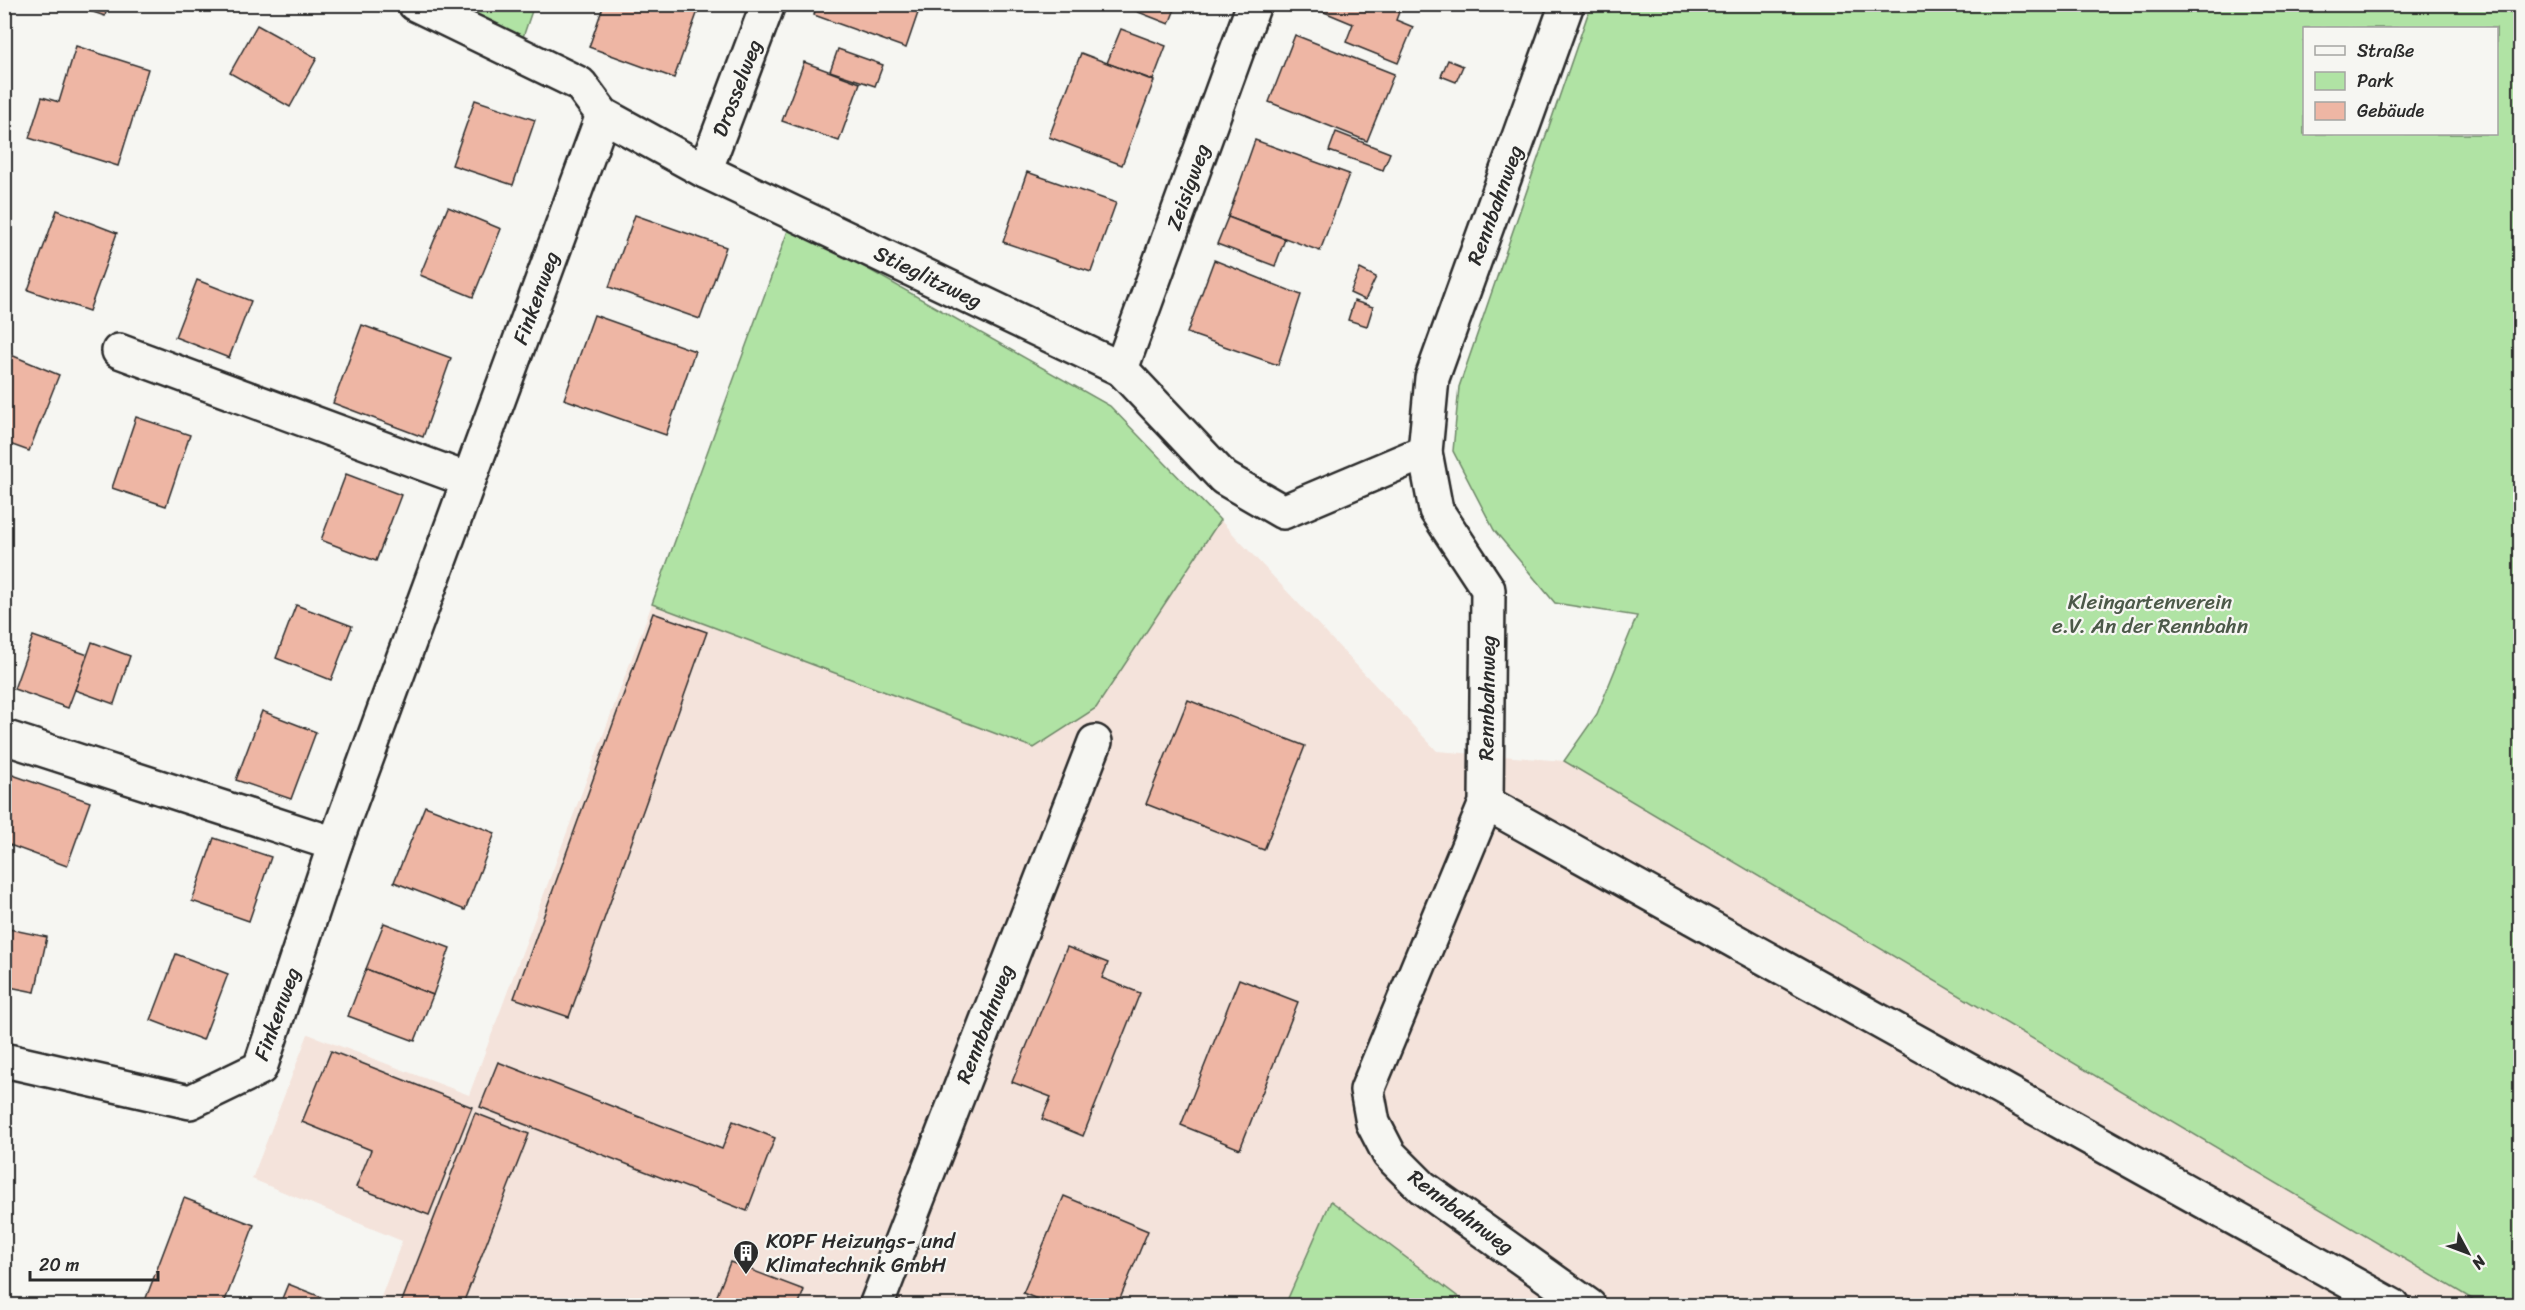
<svg xmlns="http://www.w3.org/2000/svg" width="2525" height="1310" viewBox="0 0 2525 1310" font-family="Sriracha,sans-serif">
	<style>
		.built { fill: #f4e3db }
		.green { fill: #b0e3a4; stroke: #6e8768; stroke-width: 1.5; fill-rule: evenodd }
		.building { fill: #eeb6a4; stroke: #2b2b2b; stroke-width: 1.5 }
		.lines { fill: none; stroke-linecap: round; stroke-linejoin: round }
		.street-casing { stroke: #2b2b2b; stroke-width: 38 }
		.street { stroke: #f6f6f2; stroke-width: 33 }
		.labels { text-anchor: middle; dominant-baseline: central; stroke-width: 4.5; stroke-linejoin: round; paint-order: stroke }
		.street-label { font-size: 21px; fill: #2b2b2b; stroke: #f6f6f2 }
		.park-label { font-size: 21px; fill: #4c5949; stroke: #f6f6f2 }
		.poi-label { font-size: 21px; fill: #2b2b2b; stroke: #f6f6f2; text-anchor: start }
	</style>
	<rect width="100%" height="100%" fill="#f6f6f2"/>
	<filter id="ink" filterUnits="userSpaceOnUse"><feTurbulence type="fractalNoise" baseFrequency=".0167" numOctaves="2"/><feDisplacementMap in="SourceGraphic" scale="12" xChannelSelector="R" yChannelSelector="G"/><feConvolveMatrix kernelMatrix="1 2 1 2 8 2 1 2 1" color-interpolation-filters="sRGB"/></filter>
	<g filter="url(#ink)">
		<path class="built" d="M1220,520l217,231 127,10 918,544h-1013l-138,-104 -46,104h-907l24,-64 -150,-62 56,-145 161,61 183,-491 382,144 62,-40z"/>
		<g class="green">
			<path d="M443,5h91l-13,38z"/>
			<path d="M1591,5h929v1300h-38l-918,-544 33,-47 40,-98 -82,-13 -61,-73 -41,-79 6,-64zM2496,28v106h-192v-106z"/>
			<path d="M790,225l320,181 110,114 -124,188 -62,40 -382,-144z"/>
			<path d="M1331,1201l138,104h-184z"/>
		</g>
		<g class="building">
			<path d="M69,4h39l-3,12z"/>
			<path d="M604,4h85l10,4 -25,70 -85,-31z"/>
			<path d="M817,4h104l-15,44 -92,-33z"/>
			<path d="M1118,4h59l-8,20z"/>
			<path d="M1305,4h97l-6,16 17,7 -15,36 -52,-21 7,-18z"/>
			<path d="M257,25l60,33 -27,49 -60,-34z"/>
			<path d="M1121,29l45,17 -13,34 -46,-17z"/>
			<path d="M1295,35l99,39 -27,67 -98,-39z"/>
			<path d="M76,46l72,23 -30,97 -89,-28 13,-41 17,5z"/>
			<path d="M838,49l45,16 -8,21 -45,-15z"/>
			<path d="M1081,53l73,28 -32,84 -73,-28z"/>
			<path d="M1448,60l15,6 -7,16 -15,-6z"/>
			<path d="M804,62l56,21 -21,58 -57,-20z"/>
			<path d="M475,100l60,20 -22,65 -61,-20z"/>
			<path d="M1336,132l54,21 -7,17 -54,-19z"/>
			<path d="M1255,140l94,34 -29,77 -92,-34z"/>
			<path d="M1027,172l89,31 -25,69 -88,-30z"/>
			<path d="M448,207l53,22 -28,68 -53,-22z"/>
			<path d="M57,210l60,23 -28,78 -61,-21z"/>
			<path d="M635,215l91,32 -26,72 -91,-32z"/>
			<path d="M1228,217l57,22 -10,27 -58,-22z"/>
			<path d="M1214,260l87,35 -23,70 -91,-32z"/>
			<path d="M1360,269l16,8 -11,23 -15,-7z"/>
			<path d="M197,280l54,21 -22,57 -54,-21z"/>
			<path d="M1354,301l19,6 -6,19 -19,-6z"/>
			<path d="M594,315l101,36 -29,84 -102,-36z"/>
			<path d="M362,325l89,33 -28,79 -90,-34z"/>
			<path d="M4,352l55,23 -30,76 -25,-9z"/>
			<path d="M136,417l54,18 -24,71 -54,-18z"/>
			<path d="M346,474l55,21 -25,66 -55,-21z"/>
			<path d="M296,605l56,21 -21,54 -55,-22z"/>
			<path d="M653,613l54,19 -138,385 -55,-19z"/>
			<path d="M33,636l55,19 -20,53 -54,-19z"/>
			<path d="M92,642l38,14 -16,48 -39,-14z"/>
			<path d="M1188,700l117,46 -41,104 -118,-46z"/>
			<path d="M262,711l54,21 -25,67 -55,-19z"/>
			<path d="M4,772l86,30 -23,64 -63,-23z"/>
			<path d="M425,806l70,27 -30,77 -71,-28z"/>
			<path d="M214,838l57,19 -22,64 -57,-20z"/>
			<path d="M384,923l66,25 -17,47 -67,-26z"/>
			<path d="M4,928l43,9 -12,55 -31,-6z"/>
			<path d="M1067,947l41,16 -6,15 38,15 -57,143 -41,-17 9,-22 -39,-15z"/>
			<path d="M176,954l52,20 -25,66 -52,-20z"/>
			<path d="M366,969l67,26 -18,46 -67,-25z"/>
			<path d="M1239,979l59,23 -58,147 -59,-24z"/>
			<path d="M331,1051l141,56 -43,108 -73,-28 15,-37 -69,-28z"/>
			<path d="M498,1062l224,87 11,-28 42,17 -28,73 -267,-104z"/>
			<path d="M475,1113l54,21 -67,172h-62z"/>
			<path d="M1064,1196l84,35 -31,75h-64l-30,-13z"/>
			<path d="M184,1198l70,27 -31,81h-80z"/>
			<path d="M730,1262l74,28 -6,16h-85z"/>
			<path d="M288,1284l51,20 -1,2h-59z"/>
		</g>
		<g class="lines">
			<defs>
				<g id="street">
					<path d="M415,4l165,80 23,31 102,56 416,198 103,109 59,34 142,-60"/>
					<path d="M1567,4l-135,374 -7,74 11,58 52,79 -2,214 -119,287 6,33 16,31 33,33 167,119"/>
					<path d="M705,171l63,-167"/>
					<path d="M119,351l349,129"/>
					<path d="M1121,369l133,-365"/>
					<path d="M4,737l331,107"/>
					<path d="M1486,803l907,503"/>
					<path d="M4,1060l186,42 70,-34 75,-224 268,-729"/>
					<path d="M876,1306l219,-564"/>
				</g>
			</defs>
			<use href="#street" class="street-casing"/>
			<use href="#street" class="street"/>
		</g>
	</g>
	<defs>
		<symbol id="building-pin" viewBox="-11 -11 22 30"><path d="M0 17L-7.5 6A9.5 9.5 0 1 1 7.5 6Z" fill="#2b2b2b" stroke="#f6f6f2"/><path d="M-4-6H4V6H1V3H-1V6H-4ZM-2.5-4.3h1.7v1.8h-1.7ZM.8-4.3h1.7v1.8H.8ZM-2.5-1h1.7V.8h-1.7ZM.8-1h1.7V.8H.8Z" fill="#fff"/></symbol>
	</defs>
	<g fill-rule="evenodd">
		<use href="#building-pin" x="731" y="1238" width="30" height="40"/>
	</g>
	<g class="labels">
		<g class="street-label">
			<text transform="translate(737 88) rotate(-69)">Drosselweg</text>
			<text transform="translate(1188 187) rotate(-70)">Zeisigweg</text>
			<text transform="translate(1495 205) rotate(-70)">Rennbahnweg</text>
			<text transform="translate(928 277) rotate(26)">Stieglitzweg</text>
			<text transform="translate(536 298) rotate(-70)">Finkenweg</text>
			<text transform="translate(1487 698) rotate(-89)">Rennbahnweg</text>
			<text transform="translate(277 1014) rotate(-70)">Finkenweg</text>
			<text transform="translate(985 1024) rotate(-69)">Rennbahnweg</text>
			<text transform="translate(1461 1212) rotate(37)">Rennbahnweg</text>
		</g>
		<g class="park-label">
			<text x="2150" y="602">Kleingartenverein<tspan x="2150" dy="24">e.V. An der Rennbahn</tspan></text>
		</g>
		<g class="poi-label">
			<text x="766" y="1241">KOPF Heizungs- und<tspan x="766" dy="24">Klimatechnik GmbH</tspan></text>
		</g>
	</g>
	<rect width="2525" height="1310" fill="none" stroke="#f6f6f2" stroke-width="24"/>
	<rect x="12" y="12" width="2501" height="1286" fill="none" stroke="#2b2b2b" stroke-width="2" filter="url(#ink)"/>
	<rect x="2303" y="27" width="195" height="108" fill="#f6f6f2" stroke="#a5a5a2" stroke-width="1.5"/>
	<rect x="2315" y="46" width="30" height="9" fill="#f6f6f2" stroke="#a5a5a2" stroke-width="1.5"/>
	<text x="2357" y="57" font-size="18" fill="#2b2b2b">Straße</text>
	<rect x="2315" y="72" width="30" height="18" fill="#b0e3a4" stroke="#a5a5a2" stroke-width="1.5"/>
	<text x="2357" y="87" font-size="18" fill="#2b2b2b">Park</text>
	<rect x="2315" y="102" width="30" height="18" fill="#eeb6a4" stroke="#a5a5a2" stroke-width="1.5"/>
	<text x="2357" y="117" font-size="18" fill="#2b2b2b">Gebäude</text>
	<g transform="translate(2468 1253) rotate(131)" stroke="#f6f6f2" stroke-width="4.5" paint-order="stroke">
	<path d="M0-4.5L10 22L0 15L-10 22Z" fill="#2b2b2b"/>
	<text y="-9" font-size="16" font-weight="bold" text-anchor="middle" fill="#2b2b2b">N</text>
	</g>
	<path d="M30 1271v9h128v-9" fill="none" stroke="#2b2b2b" stroke-width="3"/>
	<text x="39" y="1271" font-size="18" fill="#2b2b2b" stroke="#f6f6f2" stroke-width="4.5" paint-order="stroke">20 m</text>
</svg>
